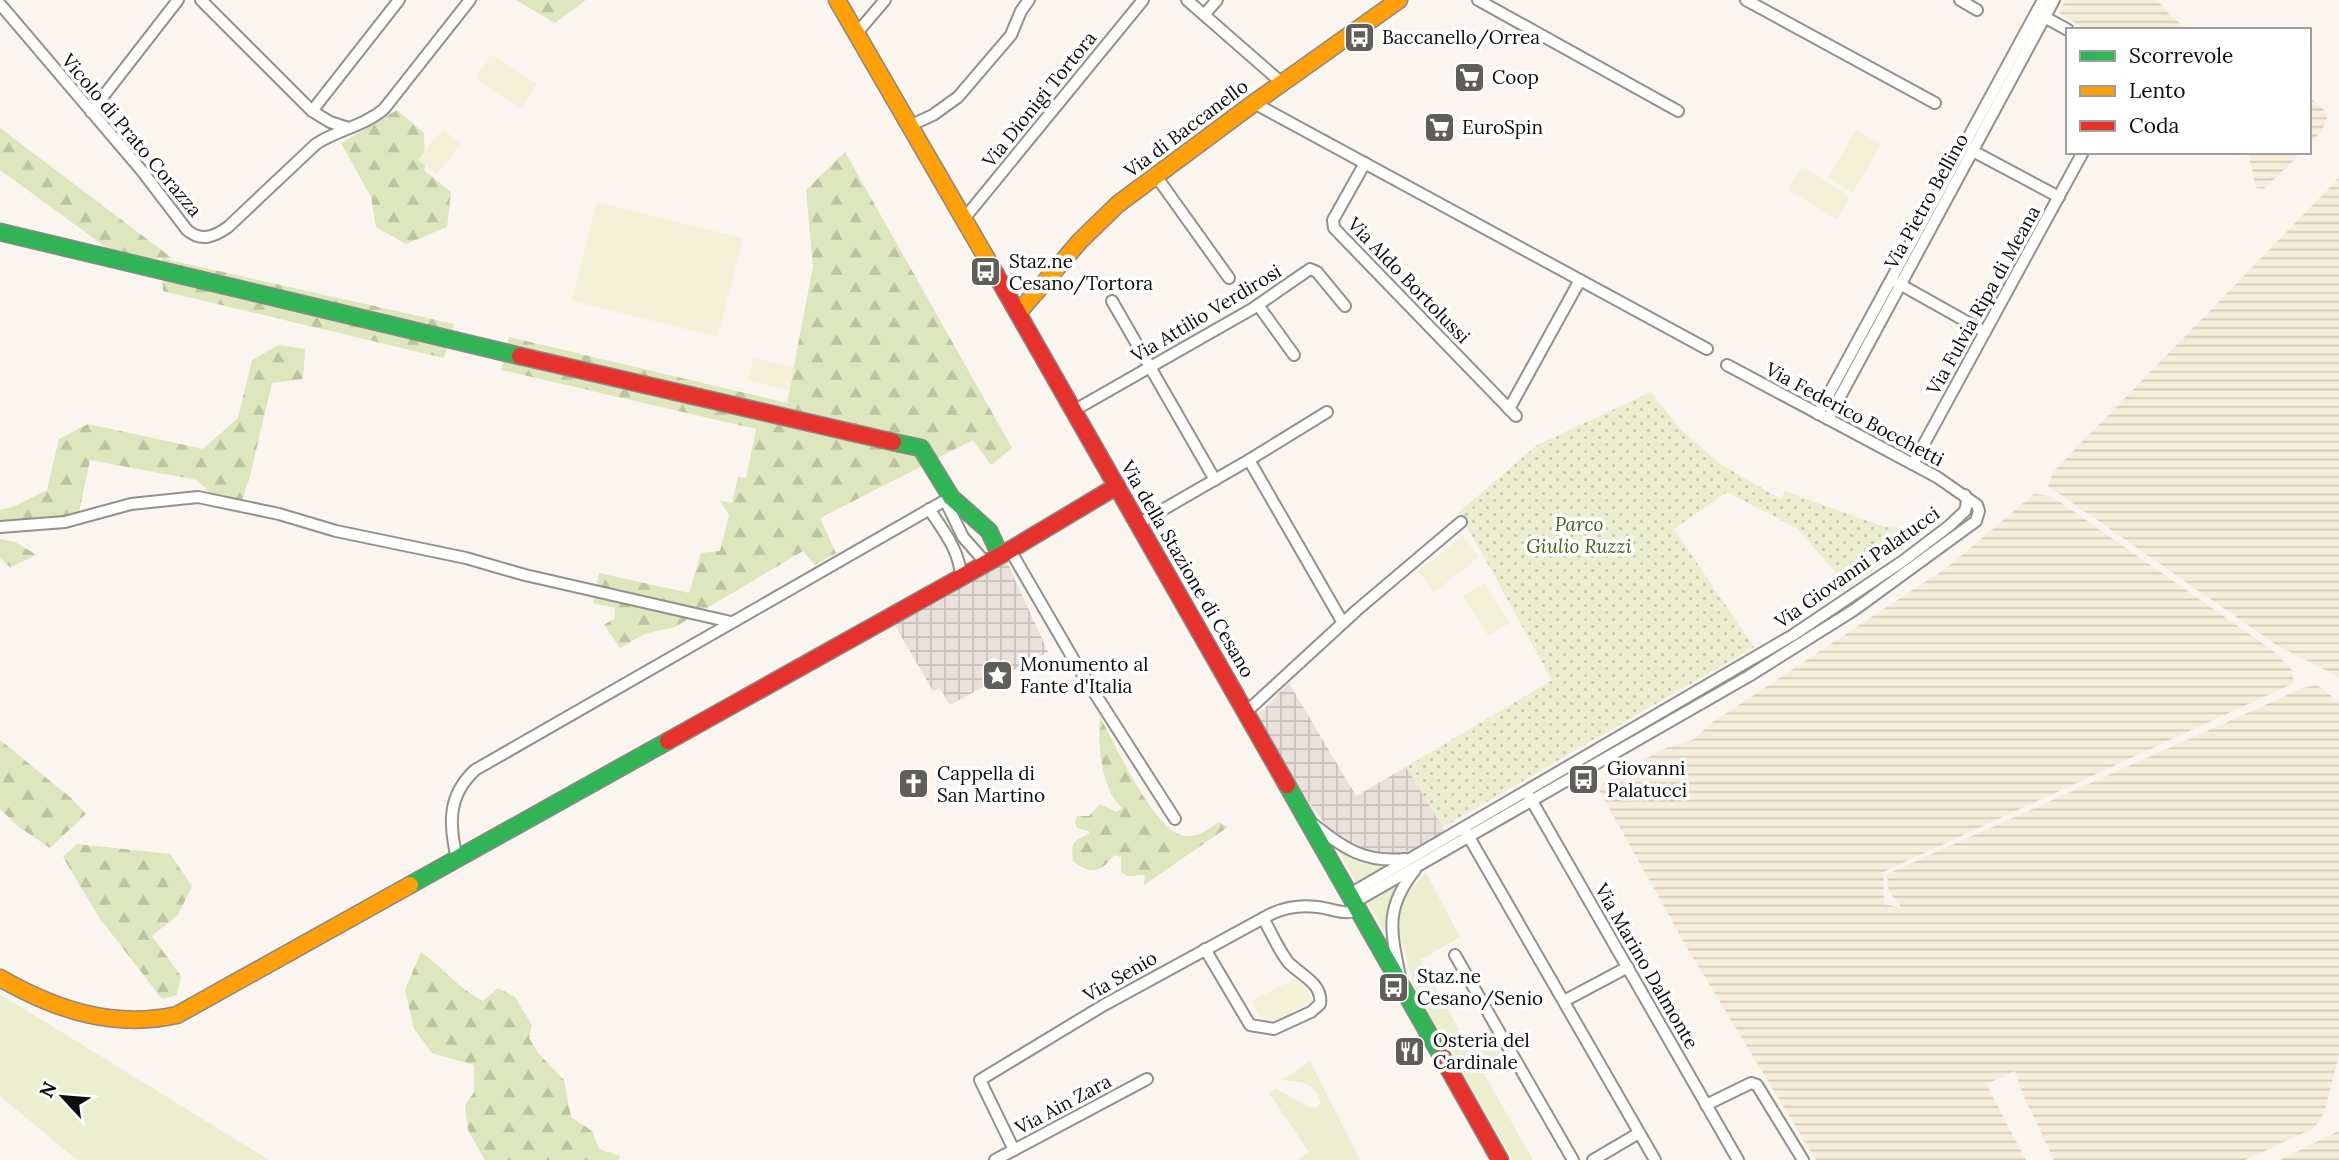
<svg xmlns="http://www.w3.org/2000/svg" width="2339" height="1160" viewBox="0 0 2339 1160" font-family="Lora,serif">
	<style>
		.farmland { fill: url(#farmland-rules) }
		.grass { fill: #ebeecf }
		.forest { fill: url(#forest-firs) }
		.park { fill: url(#park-dots) }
		.pitch { fill: #f3f2d8 }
		.plaza { fill: url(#plaza-grid) }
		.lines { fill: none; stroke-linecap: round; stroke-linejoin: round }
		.street-casing { stroke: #93918e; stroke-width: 14 }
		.fast-casing { stroke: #8a8885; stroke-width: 19 }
		.slow-casing { stroke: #8a8885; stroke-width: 19 }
		.jam-casing { stroke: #8a8885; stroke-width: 19 }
		.street { stroke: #fefefd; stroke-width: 10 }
		.fast { stroke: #30b455; stroke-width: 16 }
		.slow { stroke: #ff9f0a; stroke-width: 16 }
		.jam { stroke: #e5322d; stroke-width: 16 }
		.labels { text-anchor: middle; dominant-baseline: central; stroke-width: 7; stroke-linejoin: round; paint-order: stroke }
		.poi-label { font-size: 19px; fill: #0c0c0c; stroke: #fff; text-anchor: start }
		.street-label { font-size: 19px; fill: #0c0c0c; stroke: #fff }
		.park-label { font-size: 19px; font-style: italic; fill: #3e641b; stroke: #fff }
	</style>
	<defs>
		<pattern id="farmland-rules" width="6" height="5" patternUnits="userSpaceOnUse" patternTransform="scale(1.75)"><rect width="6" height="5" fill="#f7eddb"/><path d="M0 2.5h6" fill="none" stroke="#d3cabb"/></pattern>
		<pattern id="forest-firs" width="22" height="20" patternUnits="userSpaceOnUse" patternTransform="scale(1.75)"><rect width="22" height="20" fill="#dde6bc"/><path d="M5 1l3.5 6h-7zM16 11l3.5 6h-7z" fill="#bcc4a0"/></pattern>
		<pattern id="park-dots" width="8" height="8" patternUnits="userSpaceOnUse" patternTransform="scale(1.75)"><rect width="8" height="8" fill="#ebeecf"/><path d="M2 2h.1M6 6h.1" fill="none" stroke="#c8cbb1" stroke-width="1.8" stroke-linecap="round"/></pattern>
		<pattern id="plaza-grid" width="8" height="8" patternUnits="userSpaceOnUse" patternTransform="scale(1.75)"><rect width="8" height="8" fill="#eae2da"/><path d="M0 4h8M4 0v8" fill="none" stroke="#c8c1ba"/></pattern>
	</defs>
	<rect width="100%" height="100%" fill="#faf5ef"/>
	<g class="farmland">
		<path d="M2066,0h91l14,16 17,14h-101l-28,-17z"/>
		<path d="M2309,97l15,13 3,8 -6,14 -12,12z"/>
		<path d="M2248,152h54l-38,37 -8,-1z"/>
		<path d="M2339,178v499l-64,-33 -227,-158 5,-14z"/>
		<path d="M2034,494l10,1 16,7 212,148 19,18 3,15 -411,189 1,32 18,4 -13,-16 -2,-18 416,-186 14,-3 22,17v353l-15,58 -10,15 -69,32h-191l-31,-65 -8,-24 -29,13 40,76h-210l-130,-214 -87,-156 7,-11 60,-31 28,-9 19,-17 236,-156z"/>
		<path d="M2339,1131v29h-59z"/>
	</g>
	<g class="grass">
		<path d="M1343,854l18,9 26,4 -29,18 -17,-30z"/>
		<path d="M1426,873l34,64 -40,23 45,80 24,-13 18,31 -24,14 50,88h-20l-98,-170 -16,-58 -1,-13 7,-24z"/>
		<path d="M1394,884l3,2 -8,20 -3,21 -3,2 -16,-28z"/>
		<path d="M0,994l269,166h-192l-77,-64z"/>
		<path d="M1310,1061l50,99h-62l11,-8 -40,-59 6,-5 34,19 7,1 5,-6c-9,-21 -17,-20 -39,-22z"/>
	</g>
	<g class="forest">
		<path d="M516,0h70l-31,23z"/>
		<path d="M397,110l27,23 1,38 26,21 -4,35 -41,17 -30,-17 -5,-30 -30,-54z"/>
		<path d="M0,128l172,130 -7,1 289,65 -10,34 -281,-67 -1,-33 -37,3 -125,-91z"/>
		<path d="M845,152l167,296 -21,17 -18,-25 -153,78 16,35 -21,12 -12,-14 -128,76 -31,7 -24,14 -16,-23 11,-7v-10l-22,-5 6,-30 90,20 12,-40 19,-2 9,-36 -9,-14 12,2 6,-26 8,1 10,-49 -255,-59 8,-33 278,66 26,-137 -7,-76z"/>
		<path d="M279,345l26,4 -2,30 -31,4 -23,97 -8,22 -32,-10 -12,-12 -107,-20 -11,52 -21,11 -58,-1v-12l13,-3 34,-17 12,-51 29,-15 115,25 35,-31 14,-58z"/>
		<path d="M0,539l15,3 22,13 -27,12 -10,-9z"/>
		<path d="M1100,717c15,27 54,114 84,119 14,2 25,-7 35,-14l9,5 -84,58 1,-10 -17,1 -7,-4v-15l-7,-2c-13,17 -23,21 -41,6 -2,-19 -1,-19 16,-27v-3l-12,-3 -2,-6 2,-6h12l11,-12 17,8 5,-4c-5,-6 -11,-12 -13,-19 -9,-21 -11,-50 -9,-72z"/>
		<path d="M0,740l71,58 15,16 -36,34 -31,-21 -19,-18z"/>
		<path d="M77,844l93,10 22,32 -14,29 -26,21 29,40 -4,19 -15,4 -64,-83 -35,-59z"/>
		<path d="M421,952c22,16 38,37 62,49l15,-13 17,9 17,28 -3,13 9,15 26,27 7,37 21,14 7,18 21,7 -1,4h-134l-17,-30 -3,-25 9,-13v-27l-42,-12 -18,-24 -9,-39z"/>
	</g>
	<path class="park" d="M1651,392l28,36 41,36 61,35 4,-8 99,36 43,2 -78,59 -51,-59 -71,-37 -53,37 80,118 -312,181 -36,-61 146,-87 -93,-168 78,-67z"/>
	<g class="pitch">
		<path d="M492,54l45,30 -16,24 -45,-30z"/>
		<path d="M443,129l18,15 -24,30 -19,-14z"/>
		<path d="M1856,130l25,14 -28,49 -25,-15z"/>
		<path d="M1802,167l48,29 -13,23 -49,-29z"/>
		<path d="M597,202l146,36 -25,99 -146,-36z"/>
		<path d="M754,358l41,10 -6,23 -41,-11z"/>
		<path d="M1463,536l16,21 -45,35 -16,-21z"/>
		<path d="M1485,583l25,40 -22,13 -25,-40z"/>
		<path d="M1300,976l13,25 -49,25 -12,-25z"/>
	</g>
	<g class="plaza">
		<path d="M1007,562l41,90 -34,18 -20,-13 -10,6 -1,24 -33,18 -10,-17 -7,3 -39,-67z"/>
		<path d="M1289,683l67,113 50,-29 40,66 -46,22 -20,5 -38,-19 -15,-14 -31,-43 -40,-67z"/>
	</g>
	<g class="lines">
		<defs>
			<g id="street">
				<path d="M201,0l111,111 18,11 18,6"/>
				<path d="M1187,0l95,83"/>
				<path d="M1478,0l200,111"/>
				<path d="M1746,0l189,103"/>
				<path d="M1960,0l17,10"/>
				<path d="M0,4l142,167 45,59c14,12 27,7 41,-3l88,-83c21,-14 48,-18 68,-35l86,-109"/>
				<path d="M2039,14l29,16"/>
				<path d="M1204,15l13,-15"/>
				<path d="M856,34l29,-34"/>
				<path d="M1254,103l453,246"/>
				<path d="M312,111l87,-111"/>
				<path d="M91,112l87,-112"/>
				<path d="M909,126l24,-11 25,-18 53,-62 10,-24 8,-11"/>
				<path d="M1969,149l90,48"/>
				<path d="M1365,163l-32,57 1,8 182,188"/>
				<path d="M1156,176l73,102"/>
				<path d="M963,220l180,-220"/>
				<path d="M1896,282l89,50"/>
				<path d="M1112,301l103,179"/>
				<path d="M1258,305l36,50"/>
				<path d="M1509,409l71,-129"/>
				<path d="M1073,411l179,-102 58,-40 7,3 28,34"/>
				<path d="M1818,414l225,-414"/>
				<path d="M1828,419l226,-419"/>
				<path d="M1249,460l94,163"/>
				<path d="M1913,464l170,-312"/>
				<path d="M945,500l18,37 23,26"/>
				<path d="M929,509c14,21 31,42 32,68"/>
				<path d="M1138,524l111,-64 78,-48"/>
				<path d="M0,527l65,-5 66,-18 67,-7 81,17 57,17 130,27 59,17 206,47"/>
				<path d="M1010,550l68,117 97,152"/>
				<path d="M1245,713l112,-103 104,-88"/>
				<path d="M1529,796l209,364"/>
				<path d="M1313,824c31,24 50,39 92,35"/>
				<path d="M1466,832l189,328"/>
				<path d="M457,859c-8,-34 -10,-63 18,-89l476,-273"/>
				<path d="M1348,895l445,-260 110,-74 46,-35 16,-15 2,-9 -2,-7"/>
				<path d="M1353,903l396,-227 105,-66 122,-89 3,-10 -2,-6 -40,-28 -210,-112"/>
				<path d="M1205,949l45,76 24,4 37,-17 9,-8c3,-21 -20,-29 -32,-42 -10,-13 -17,-30 -25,-44"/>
				<path d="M1455,955l118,205"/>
				<path d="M1400,977c-9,-46 -16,-68 15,-107"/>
				<path d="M1564,1001l64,-34"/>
				<path d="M1706,1105l45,-22 6,2 46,75"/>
				<path d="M1014,1150l-34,-70 124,-75 167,-91c15,-7 30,-9 46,-7 14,1 27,9 40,3"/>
				<path d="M995,1160l152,-81"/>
				<path d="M1593,1160l46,-27"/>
			</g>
			<g id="fast">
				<path d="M0,232l520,124"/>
				<path d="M893,442l28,6 30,49 38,34 11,24"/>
				<path d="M1287,785l155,272"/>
				<path d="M410,885l258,-144"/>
			</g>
			<g id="slow">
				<path d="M837,0l158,273"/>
				<path d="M1018,313l62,-72 38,-37 136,-101 145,-103"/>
				<path d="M0,978c56,32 113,51 177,37l233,-130"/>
			</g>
			<g id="jam">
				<path d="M995,273l292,512"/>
				<path d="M520,356l373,86"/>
				<path d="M668,741l342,-191 107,-64"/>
				<path d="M1442,1057l58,103"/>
			</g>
		</defs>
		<use href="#street" class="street-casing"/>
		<use href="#fast" class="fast-casing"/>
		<use href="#slow" class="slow-casing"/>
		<use href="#jam" class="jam-casing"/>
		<use href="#street" class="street"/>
		<use href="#fast" class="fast"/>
		<use href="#slow" class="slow"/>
		<use href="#jam" class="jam"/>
	</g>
	<defs>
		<symbol id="bus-square" viewBox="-11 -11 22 22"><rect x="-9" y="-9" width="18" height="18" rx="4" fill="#5f5e5b" stroke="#fff"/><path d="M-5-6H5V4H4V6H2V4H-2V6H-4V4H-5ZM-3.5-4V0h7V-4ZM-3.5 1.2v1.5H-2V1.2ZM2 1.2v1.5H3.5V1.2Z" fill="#fff"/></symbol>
		<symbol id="supermarket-square" viewBox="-11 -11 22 22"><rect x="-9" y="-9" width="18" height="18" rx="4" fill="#5f5e5b" stroke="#fff"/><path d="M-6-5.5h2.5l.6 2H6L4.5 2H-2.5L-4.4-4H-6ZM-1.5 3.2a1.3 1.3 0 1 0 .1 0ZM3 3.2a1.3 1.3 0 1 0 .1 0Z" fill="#fff"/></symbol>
		<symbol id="sight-square" viewBox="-11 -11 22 22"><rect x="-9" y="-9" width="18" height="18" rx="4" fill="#5f5e5b" stroke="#fff"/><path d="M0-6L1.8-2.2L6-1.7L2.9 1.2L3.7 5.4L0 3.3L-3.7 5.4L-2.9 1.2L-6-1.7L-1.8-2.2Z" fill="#fff"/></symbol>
		<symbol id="church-square" viewBox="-11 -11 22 22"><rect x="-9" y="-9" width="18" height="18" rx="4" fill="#5f5e5b" stroke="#fff"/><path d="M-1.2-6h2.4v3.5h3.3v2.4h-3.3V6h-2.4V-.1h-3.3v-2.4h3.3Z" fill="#fff"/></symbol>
		<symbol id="restaurant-square" viewBox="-11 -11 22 22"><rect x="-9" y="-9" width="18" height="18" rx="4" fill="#5f5e5b" stroke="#fff"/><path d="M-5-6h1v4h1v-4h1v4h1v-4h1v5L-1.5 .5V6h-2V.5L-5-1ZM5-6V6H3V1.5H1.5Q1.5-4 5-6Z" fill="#fff"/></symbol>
	</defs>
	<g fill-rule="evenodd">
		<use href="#bus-square" x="1342" y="20" width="35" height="35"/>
		<use href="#supermarket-square" x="1452" y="60" width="35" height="35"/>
		<use href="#supermarket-square" x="1422" y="110" width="35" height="35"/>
		<use href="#bus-square" x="968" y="254" width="35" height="35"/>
		<use href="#sight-square" x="980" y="658" width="35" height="35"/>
		<use href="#bus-square" x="1566" y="762" width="35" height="35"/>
		<use href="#church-square" x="896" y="766" width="35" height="35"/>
		<use href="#bus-square" x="1376" y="970" width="35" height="35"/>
		<use href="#restaurant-square" x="1392" y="1034" width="35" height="35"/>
	</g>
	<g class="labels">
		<g class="poi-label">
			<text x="1382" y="37">Baccanello/Orrea</text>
			<text x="1492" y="77">Coop</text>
			<text x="1462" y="127">EuroSpin</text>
			<text x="1009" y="261">Staz.ne<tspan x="1009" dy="22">Cesano/Tortora</tspan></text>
			<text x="1020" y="664">Monumento al<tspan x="1020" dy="22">Fante d'Italia</tspan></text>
			<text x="1607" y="768">Giovanni<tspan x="1607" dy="22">Palatucci</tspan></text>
			<text x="937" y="773">Cappella di<tspan x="937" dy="22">San Martino</tspan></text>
			<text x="1417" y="976">Staz.ne<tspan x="1417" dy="22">Cesano/Senio</tspan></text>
			<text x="1433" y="1040">Osteria del<tspan x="1433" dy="22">Cardinale</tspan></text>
		</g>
		<g class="street-label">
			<text transform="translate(1039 99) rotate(-51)">Via Dionigi Tortora</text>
			<text transform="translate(1186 128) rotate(-37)">Via di Baccanello</text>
			<text transform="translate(132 135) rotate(50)">Vicolo di Prato Corazza</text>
			<text transform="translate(1926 201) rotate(-61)">Via Pietro Bellino</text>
			<text transform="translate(1409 280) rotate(46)">Via Aldo Bortolussi</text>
			<text transform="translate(1983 300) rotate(-61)">Via Fulvia Ripa di Meana</text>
			<text transform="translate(1206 313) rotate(-31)">Via Attilio Verdirosi</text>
			<text transform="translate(1855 414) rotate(28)">Via Federico Bocchetti</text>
			<text transform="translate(1857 567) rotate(-35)">Via Giovanni Palatucci</text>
			<text transform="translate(1188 569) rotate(60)">Via della Stazione di Cesano</text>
			<text transform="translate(1647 966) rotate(60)">Via Marino Dalmonte</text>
			<text transform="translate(1120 976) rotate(-30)">Via Senio</text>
			<text transform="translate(1063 1104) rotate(-28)">Via Ain Zara</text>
		</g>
		<g class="park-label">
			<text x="1579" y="524">Parco<tspan x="1579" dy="22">Giulio Ruzzi</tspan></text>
		</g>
	</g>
	<rect x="2066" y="28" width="245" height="126" fill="#ffffff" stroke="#9e9e9e" stroke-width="2"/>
	<rect x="2080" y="51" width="35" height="10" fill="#30b455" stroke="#9e9e9e" stroke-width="2"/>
	<text x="2129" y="63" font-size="21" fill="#0c0c0c">Scorrevole</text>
	<rect x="2080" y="86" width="35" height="10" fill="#ff9f0a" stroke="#9e9e9e" stroke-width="2"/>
	<text x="2129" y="98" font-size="21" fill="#0c0c0c">Lento</text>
	<rect x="2080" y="121" width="35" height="10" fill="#e5322d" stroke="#9e9e9e" stroke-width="2"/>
	<text x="2129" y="133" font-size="21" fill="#0c0c0c">Coda</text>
	<g transform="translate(63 1097) rotate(296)" stroke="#ffffff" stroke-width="5" paint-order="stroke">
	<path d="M0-5L12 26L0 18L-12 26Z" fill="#0c0c0c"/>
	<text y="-10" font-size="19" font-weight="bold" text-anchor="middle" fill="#0c0c0c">N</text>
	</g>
</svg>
